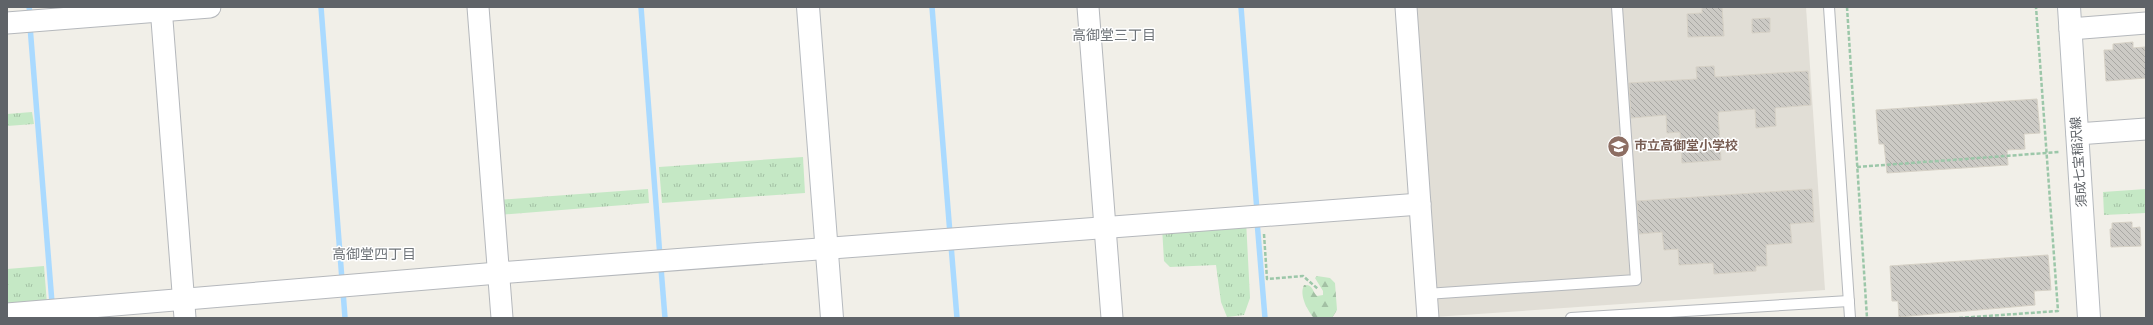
<svg xmlns="http://www.w3.org/2000/svg" width="2153" height="325" viewBox="0 0 2153 325" font-family="'Sofia Sans Condensed','Noto Sans JP',sans-serif">
	<style>
		.education { fill: #e1ded6 }
		.grass { fill: url(#grass-tufts) }
		.forest { fill: url(#forest-firs) }
		.lines { fill: none; stroke-linecap: round; stroke-linejoin: round }
		.stream { stroke: #aadaff; stroke-width: 5.5 }
		.building { fill: url(#building-back-hatch); stroke: #d6d1c6 }
		.lane-casing { stroke: #b5b8bc; stroke-width: 12 }
		.street-casing { stroke: #b5b8bc; stroke-width: 23 }
		.secondary-casing { stroke: #b6babf; stroke-width: 24 }
		.path { stroke: #9cc7a9; stroke-width: 2.5; stroke-dasharray: 4 2; stroke-linecap: butt }
		.lane { stroke: #fff; stroke-width: 10 }
		.street { stroke: #fff; stroke-width: 21 }
		.secondary { stroke: #fff; stroke-width: 22 }
		.labels { text-anchor: middle; dominant-baseline: central; stroke-width: 3; stroke-linejoin: round; paint-order: stroke }
		.education-label { font-size: 13px; font-weight: bold; fill: #785e54; stroke: #fff; text-anchor: start }
		.street-label { font-size: 13px; fill: #5f6368; stroke: #fff }
		.neighbourhood-label { font-size: 14px; fill: #70757a; stroke: #fff }
	</style>
	<defs>
		<pattern id="grass-tufts" width="24" height="20" patternUnits="userSpaceOnUse"><rect width="24" height="20" fill="#c5e8c5"/><path d="M3 7l-1-3M5 7V3M7 7l1-3M15 17l-1-3M17 17v-4M19 17l1-3" fill="none" stroke="#a3c0a4"/></pattern>
		<pattern id="forest-firs" width="22" height="20" patternUnits="userSpaceOnUse"><rect width="22" height="20" fill="#c5e8c5"/><path d="M5 1l3.5 6h-7zM16 11l3.5 6h-7z" fill="#a3c0a4"/></pattern>
		<pattern id="building-back-hatch" width="6" height="6" patternUnits="userSpaceOnUse"><rect width="6" height="6" fill="#cccac5"/><path d="M-1 5l2 2M0 0l6 6M5-1l2 2" fill="none" stroke="#a9a8a4"/></pattern>
	</defs>
	<rect width="100%" height="100%" fill="#f1efe8"/>
	<path class="education" d="M1412,7h394l19,283 -391,27z"/>
	<g class="grass">
		<path d="M32,112l2,12 -27,2v-12z"/>
		<path d="M803,157l2,36 -143,10 -3,-36z"/>
		<path d="M648,189l1,14 -150,12 -1,-15z"/>
		<path d="M2146,189v24l-42,2 -1,-23z"/>
		<path d="M1246,220l4,78 -6,17 -17,2 -6,-15 -5,-37 -46,2 -6,-6 -2,-34z"/>
		<path d="M44,266l3,38 -40,3v-38z"/>
	</g>
	<path class="forest" d="M1317,276l13,2 5,5 2,27 -5,8 -19,-1c-6,-8 -14,-22 -9,-32 9,-1 8,6 13,11l6,-1v-4l-8,-13z"/>
	<g class="lines">
		<g class="stream">
			<path d="M29,7l1,6"/>
			<path d="M321,7l21,273"/>
			<path d="M641,7l19,250"/>
			<path d="M932,7l18,227"/>
			<path d="M1241,7l16,204"/>
			<path d="M30,26l22,277"/>
			<path d="M1257,221l8,97"/>
			<path d="M951,245l6,73"/>
			<path d="M661,268l4,50"/>
			<path d="M343,291l2,27"/>
		</g>
	</g>
	<g class="building">
		<path d="M1702,7h20l2,29 -36,1 -1,-23 15,-1z"/>
		<path d="M1770,18v14l-18,1v-14z"/>
		<path d="M2133,42v6l12,-1 1,31 -40,3 -2,-31h9v-6z"/>
		<path d="M1714,66l1,11 93,-6 3,34 -36,3 1,18 -20,2 -1,-19 -37,3 3,48 -39,3 -2,-31 -13,1 -1,-18 -35,3 -2,-35 68,-4 -1,-12z"/>
		<path d="M2037,99l3,34 -16,1 1,15 -18,1 1,15 -121,8 -3,-29h-5l-3,-34z"/>
		<path d="M1812,189l2,33 -24,2 2,19 -26,2 1,21h-11v5l-42,3 -1,-11 -34,2 -1,-16 -14,1 -2,-18 -23,2 -2,-33z"/>
		<path d="M2132,222v6l8,-1 1,19 -30,1 -1,-18h2v-6z"/>
		<path d="M2048,255l3,35 -17,1 1,14 -136,12 -1,-16h-6l-2,-35z"/>
	</g>
	<g class="lines">
		<defs>
			<g id="lane">
				<path d="M1829,7l21,311"/>
				<path d="M1426,294l210,-14 -19,-273"/>
				<path d="M1571,318l278,-17"/>
			</g>
			<g id="street">
				<path d="M161,7l24,311"/>
				<path d="M478,7l24,311"/>
				<path d="M1088,7l24,311"/>
				<path d="M1406,7l22,311"/>
				<path d="M7,23l203,-16"/>
				<path d="M2070,29l76,-6"/>
				<path d="M2077,134l69,-5"/>
				<path d="M7,314l491,-41 922,-69"/>
			</g>
			<g id="secondary">
				<path d="M808,7l24,311"/>
				<path d="M2069,7l20,311"/>
			</g>
		</defs>
		<use href="#lane" class="lane-casing"/>
		<use href="#street" class="street-casing"/>
		<use href="#secondary" class="secondary-casing"/>
		<g class="path">
			<path d="M1847,7l20,311"/>
			<path d="M1857,167l202,-15"/>
			<path d="M1264,234l3,45 36,-3 15,13"/>
			<path d="M1959,318l99,-7 -22,-304"/>
		</g>
		<use href="#lane" class="lane"/>
		<use href="#street" class="street"/>
		<use href="#secondary" class="secondary"/>
	</g>
	<defs>
		<symbol id="school-disc" viewBox="-11 -11 22 22"><circle r="9.5" fill="#8d6e63" stroke="#fff"/><path d="M0-5L7-2L0 1L-7-2ZM-4 1L0 2.5L4 1V4Q0 6-4 4Z" fill="#fff"/></symbol>
	</defs>
	<g fill-rule="evenodd">
		<use href="#school-disc" x="1606" y="134" width="25" height="25"/>
	</g>
	<g class="labels">
		<g class="education-label">
			<text x="1634" y="146">市立高御堂小学校</text>
		</g>
		<g class="street-label">
			<text transform="translate(2079 162) rotate(-94)">須成七宝稲沢線</text>
		</g>
		<g class="neighbourhood-label">
			<text x="1114" y="35">高御堂三丁目</text>
			<text x="374" y="254">高御堂四丁目</text>
		</g>
	</g>
	<rect width="2153" height="325" fill="none" stroke="#5f6368" stroke-width="16"/>
</svg>
